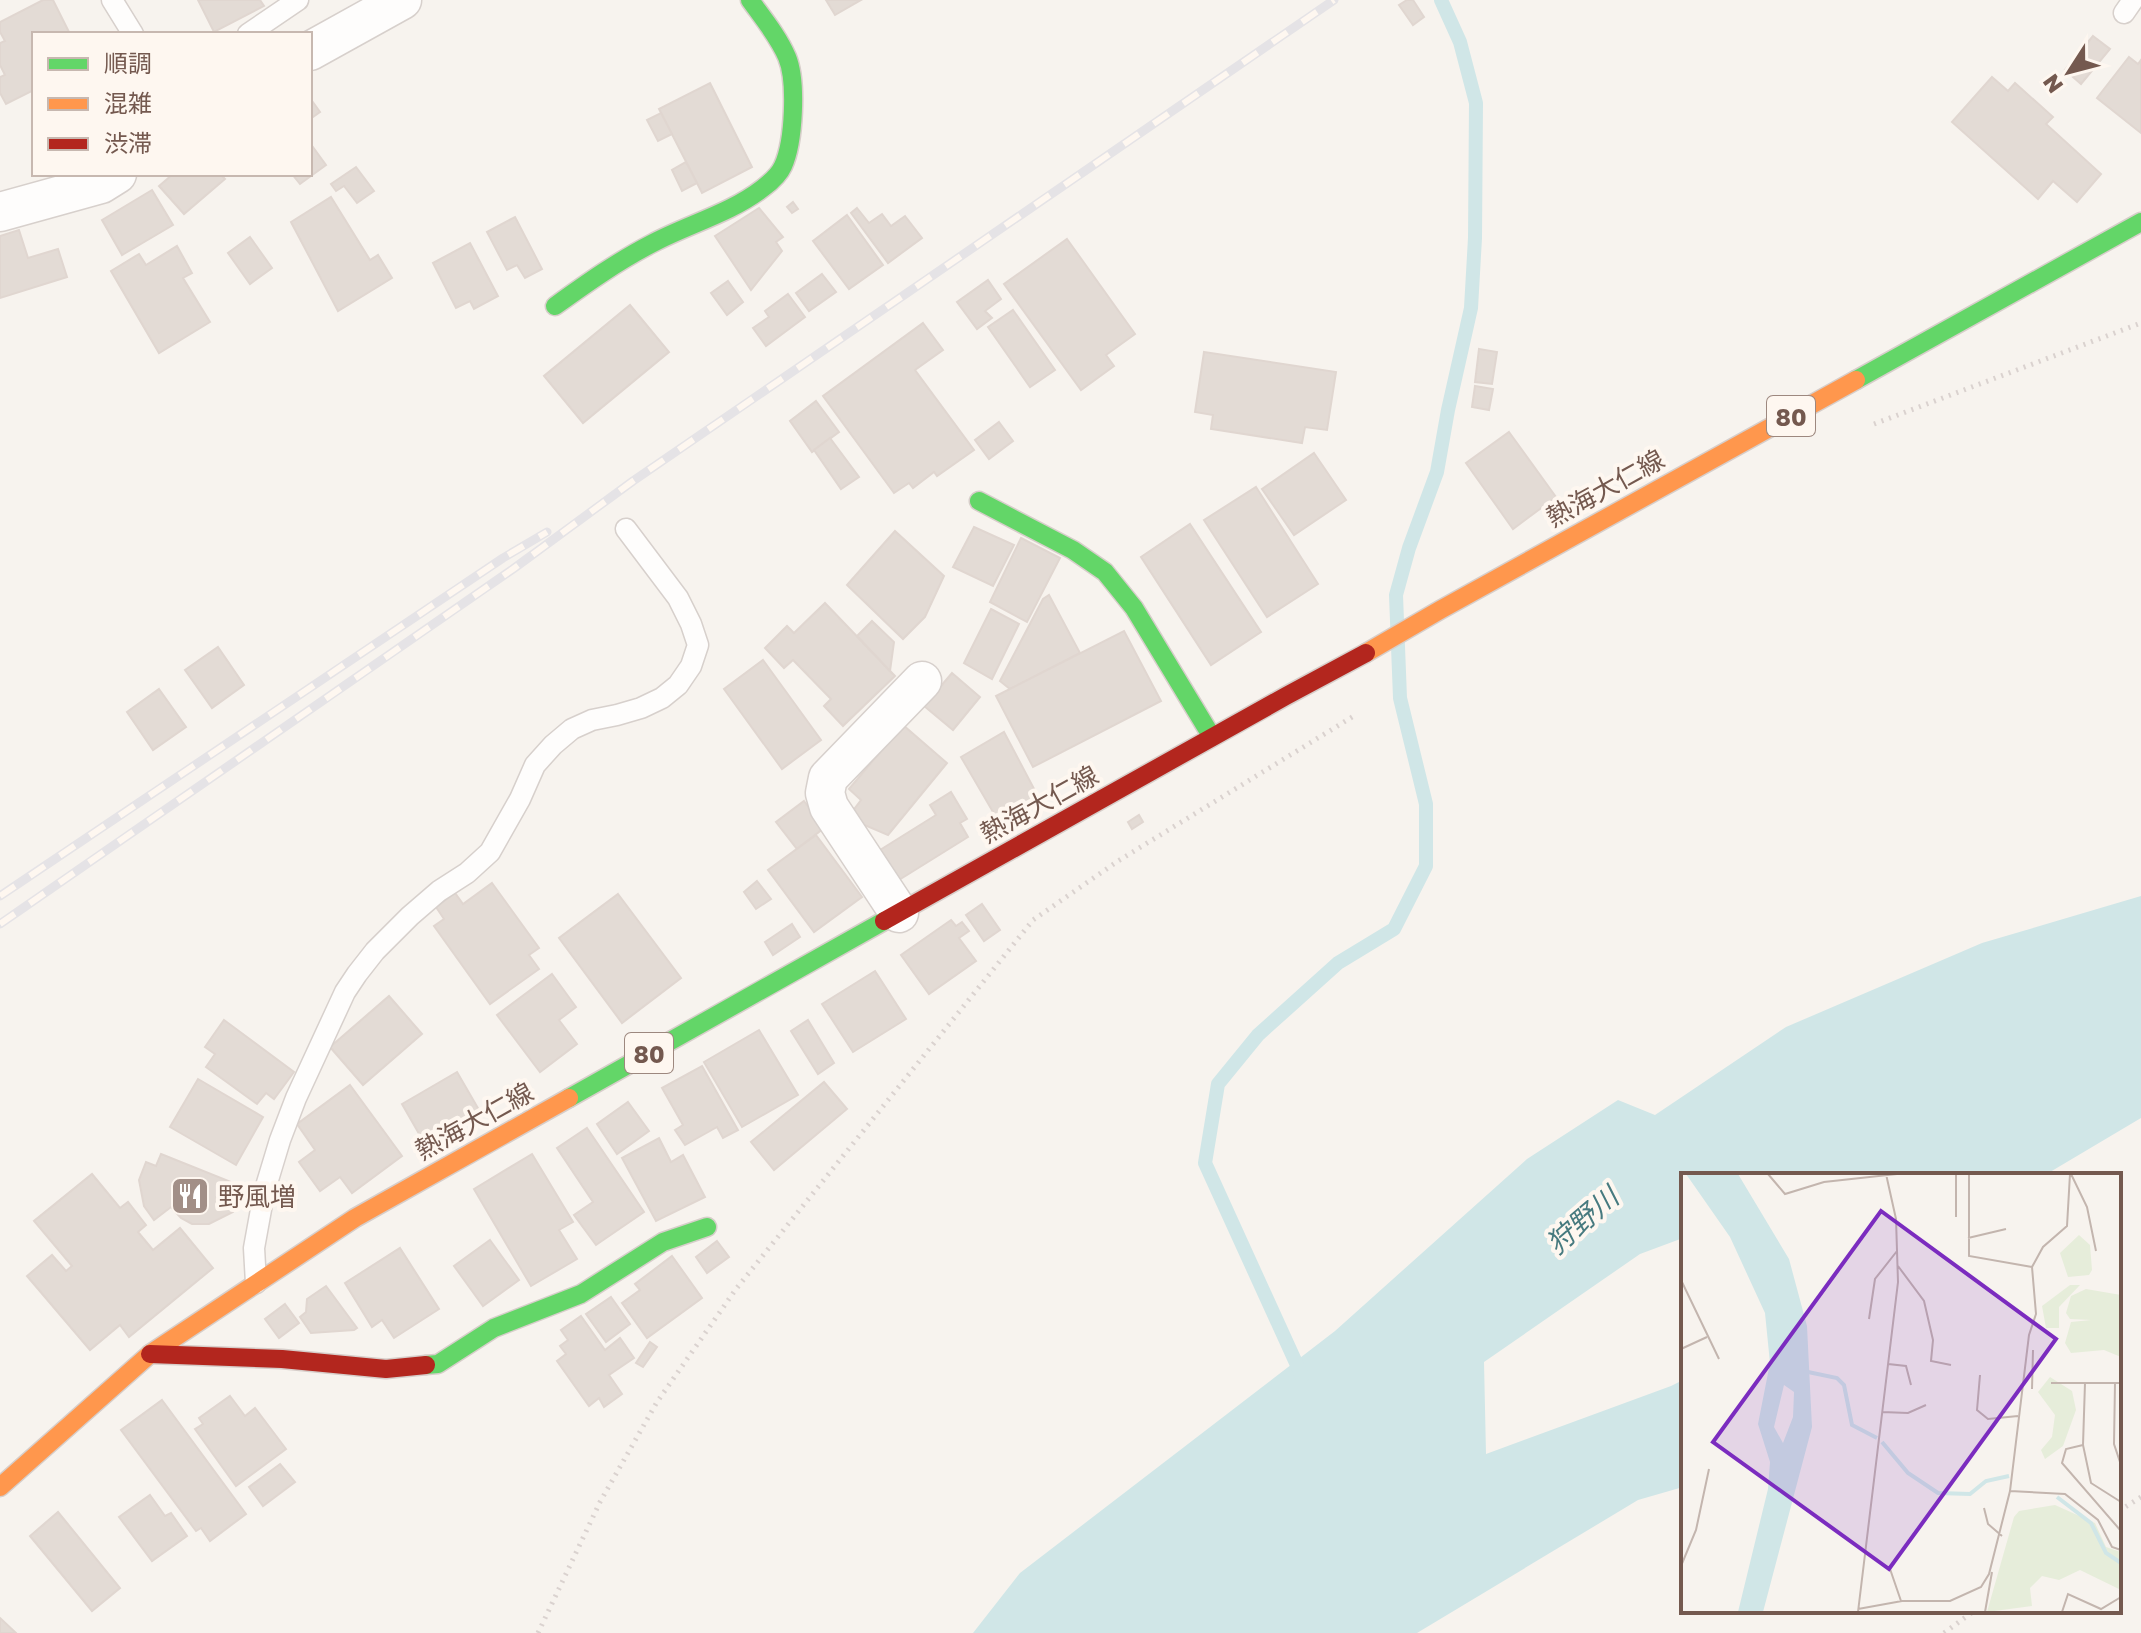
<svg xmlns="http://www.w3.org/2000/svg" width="2141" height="1633" viewBox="0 0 2141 1633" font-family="'Golos Text','Noto Sans JP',sans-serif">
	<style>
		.water { fill: #d0e6e7 }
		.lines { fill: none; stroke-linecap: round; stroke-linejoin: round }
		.stream { stroke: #d0e6e7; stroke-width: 14 }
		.building { fill: #e3dbd5; stroke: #e0d6d0; stroke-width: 2 }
		.lane-casing { stroke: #d7d0cc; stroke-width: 23 }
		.street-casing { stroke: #d7d0cc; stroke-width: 41 }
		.fast-casing { stroke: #d7ceca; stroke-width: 21 }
		.slow-casing { stroke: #d7ceca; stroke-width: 21 }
		.jam-casing { stroke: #d7ceca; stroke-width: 21 }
		.path { stroke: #dad2cf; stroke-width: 5; stroke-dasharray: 2 6; stroke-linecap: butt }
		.lane { stroke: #fefdfc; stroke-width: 20 }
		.street { stroke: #fefdfc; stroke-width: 38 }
		.fast { stroke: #63d668; stroke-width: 18 }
		.slow { stroke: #ff974d; stroke-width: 18 }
		.jam { stroke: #b3261e; stroke-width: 18 }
		.rail-casing { stroke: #e5e3e6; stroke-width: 9 }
		.rail { stroke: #fef7f0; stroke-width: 6; stroke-dasharray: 18; stroke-linecap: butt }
		.labels { text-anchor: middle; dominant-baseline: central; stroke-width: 8; stroke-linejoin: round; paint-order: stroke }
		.shield { fill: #fef7f0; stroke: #9d887f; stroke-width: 2 }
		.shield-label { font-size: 24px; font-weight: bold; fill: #74594f }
		.street-label { font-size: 26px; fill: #74594f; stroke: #fef7f0 }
		.poi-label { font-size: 26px; fill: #74594f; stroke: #fef7f0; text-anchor: start }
		.water-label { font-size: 28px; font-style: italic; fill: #477a7f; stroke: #fef7f0 }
		.inset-river { fill: none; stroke: #d0e6e7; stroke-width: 4 }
		.inset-road { fill: none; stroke: #c3b5ae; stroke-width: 2 }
		.view { fill: #7b2cbf; fill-opacity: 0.15; stroke: #7b2cbf; stroke-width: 4 }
		.inset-edge { fill: none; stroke: #74594f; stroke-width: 4 }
	</style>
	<rect width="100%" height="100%" fill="#f7f3ee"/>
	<path class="water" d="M2141,896v222l-96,57h-362v63l-43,16 -156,108 2,92 185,-68 12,-6v107l-45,13 -221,133h-444l47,-60 315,-242 192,-172 91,-59 37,15 131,-88 196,-84z"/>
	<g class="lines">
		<path class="stream" d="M1302,1376l-97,-213 13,-79 40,-49 80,-72 56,-34 32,-63v-62l-26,-106 -4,-103 13,-47 28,-76 11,-62 23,-102 4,-70 1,-135 -16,-61 -19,-42"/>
	</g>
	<g class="building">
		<path d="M43,0h10l17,34h-36v56l-28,14 -6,-11v-16l5,-2 -5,-10v-22l5,-2 -5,-9v-10z"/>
		<path d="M198,0h62l4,6 -50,26z"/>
		<path d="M826,0h35l-26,15z"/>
		<path d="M1407,0h6l11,17 -11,8 -14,-20z"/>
		<path d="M2093,36l17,13 -29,35 -16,-14z"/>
		<path d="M2129,57l9,7 3,-4v73l-44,-35z"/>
		<path d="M1992,77l16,14 7,-8 38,34 -7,7 55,50 -24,28 -24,-21 -15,18 -86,-77z"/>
		<path d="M710,83l42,84 -50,26 -43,-84z"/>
		<path d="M310,98l10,14 -10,7z"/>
		<path d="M661,113l11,21 -14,7 -11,-21z"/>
		<path d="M310,143l16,22 -26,19 -8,-10h18z"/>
		<path d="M686,162l11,21 -15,8 -10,-21z"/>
		<path d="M356,167l18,24 -17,12 -13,-17 -8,5 -5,-7z"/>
		<path d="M173,174h47l5,5 -41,35 -25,-28z"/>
		<path d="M152,190l21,35 -51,30 -20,-35z"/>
		<path d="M331,197l39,63 8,-5 14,23 -54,33 -47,-89z"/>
		<path d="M793,202l5,7 -6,4 -5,-6z"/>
		<path d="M759,208l24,29 -7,5 6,9 -31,39 -36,-54z"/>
		<path d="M857,208l12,15 13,-9 9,12 14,-10 17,22 -34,25 -37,-50z"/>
		<path d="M847,215l36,50 -34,24 -36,-48z"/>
		<path d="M515,217l27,52 -17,9 -8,-13 -10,5 -20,-38z"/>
		<path d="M19,230l9,28 30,-9 9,28 -67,21v-62z"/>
		<path d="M250,237l22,31 -22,16 -22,-31z"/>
		<path d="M1067,239l68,95 -29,21 8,11 -33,24 -77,-106z"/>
		<path d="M470,243l28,53 -24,13 -4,-8 -14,7 -23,-45z"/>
		<path d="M177,246l15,27 -9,5 27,44 -51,31 -48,-82 28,-17 7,11z"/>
		<path d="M822,274l14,18 -27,19 -13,-18z"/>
		<path d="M988,280l13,19 -16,12 7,7 -15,11 -20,-27z"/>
		<path d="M728,281l15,21 -16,13 -16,-22z"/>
		<path d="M788,294l17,23 -39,29 -13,-18 16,-11 -4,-6z"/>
		<path d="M630,305l39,47 -86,71 -39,-47z"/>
		<path d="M1013,310l42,60 -25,17 -42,-60z"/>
		<path d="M923,323l20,27 -28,20 59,80 -37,26 -3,-4 -21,16 -4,-5 -15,10 -71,-97z"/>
		<path d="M1479,349l18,3 -5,32 -17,-2z"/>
		<path d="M1204,352l132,20 -9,58 -22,-3 -3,16 -91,-14 2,-14 -18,-3z"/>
		<path d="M1475,386l18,3 -4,21 -17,-3z"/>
		<path d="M816,401l23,31 -27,20 -22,-31z"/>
		<path d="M999,422l14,19 -24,18 -14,-19z"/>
		<path d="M1509,432l47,65 -43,32 -47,-66z"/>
		<path d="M830,438l29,39 -18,12 -27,-39z"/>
		<path d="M1314,453l32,47 -52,35 -32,-46z"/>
		<path d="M1256,487l62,97 -51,33 -63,-97z"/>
		<path d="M1190,524l71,108 -50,33 -70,-108z"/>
		<path d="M974,527l40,18 -21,41 -40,-19z"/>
		<path d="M895,531l49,45 -19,41 -22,22 -56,-54z"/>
		<path d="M1021,538l39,20 -33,64 -37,-20z"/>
		<path d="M1049,595l31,58 -70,36 -10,-8 43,-82z"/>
		<path d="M825,603l70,73 -52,50 -19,-20 7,-7 -38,-39 -9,8 -19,-20 22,-22 7,7z"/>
		<path d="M991,609l28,15 -27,55 -28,-16z"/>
		<path d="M872,621l22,21 -4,29 -33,-35z"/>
		<path d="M1124,631l37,70 -128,66 -37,-71z"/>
		<path d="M218,647l26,38 -32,23 -27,-38z"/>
		<path d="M763,660l58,80 -39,29 -58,-80z"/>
		<path d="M952,673l28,24 -27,33 -29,-24z"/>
		<path d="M159,689l27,38 -33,23 -26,-38z"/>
		<path d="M903,725l44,38 -59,72 -26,-11 -10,-12 9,-12 -12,-11z"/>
		<path d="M1004,732l37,70 -41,22 -39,-67z"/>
		<path d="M951,792l16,27 -7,4 8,14 -69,43 -19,-30 56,-35 -6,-10z"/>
		<path d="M804,801l20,27 -27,21 -21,-27z"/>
		<path d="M1139,815l4,7 -11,7 -4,-7z"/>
		<path d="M816,835l46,62 -48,35 -46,-62z"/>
		<path d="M757,881l14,18 -15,10 -12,-17z"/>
		<path d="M492,883l47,65 -10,7 10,14 -49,35 -56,-78 10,-7 -8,-12 19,-14 8,11z"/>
		<path d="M618,894l63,84 -59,45 -63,-85z"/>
		<path d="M982,904l18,26 -16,11 -18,-26z"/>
		<path d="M951,920l5,6 6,-4 7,9 -10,7 17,23 -47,33 -28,-39z"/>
		<path d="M792,924l8,13 -27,18 -8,-13z"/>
		<path d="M875,971l31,48 -53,33 -31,-48z"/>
		<path d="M552,974l24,33 -17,13 18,24 -37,28 -43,-57z"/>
		<path d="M389,996l33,38 -59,51 -33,-38z"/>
		<path d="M224,1020l70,52 -20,27 -8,-6 -9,11 -51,-37 9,-13 -10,-7z"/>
		<path d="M808,1020l26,43 -16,11 -27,-43z"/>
		<path d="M759,1030l39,65 -56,32 -38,-65z"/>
		<path d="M702,1066l36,64 -15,8 -6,-11 -32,18 -10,-15 8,-5 -21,-37z"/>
		<path d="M457,1072l25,43 -56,31 -24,-42z"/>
		<path d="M198,1079l65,38 -27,48 -66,-38z"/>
		<path d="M824,1082l23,27 -73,61 -23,-28z"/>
		<path d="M350,1085l52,71 -50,37 -12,-16 -20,14 -21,-29 16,-12 -18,-26z"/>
		<path d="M628,1102l21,29 -32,23 -20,-30z"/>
		<path d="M587,1128l57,84 -48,33 -22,-30 19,-13 -36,-54z"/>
		<path d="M659,1138l12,24 12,-7 22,42 -49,24 -34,-63z"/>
		<path d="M161,1154l85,34 -6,16 -7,8 -24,12h-17l-11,-6 -10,-11 -17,13 -10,-14 -5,-26 7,-18 10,4z"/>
		<path d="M532,1154l41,68 -14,8 18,29 -46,27 -57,-97z"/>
		<path d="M92,1174l28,34 8,-6 18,23 -8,7 15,18 27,-22 33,40 -84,69 -9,-12 -30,25 -63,-74 25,-21 14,16 6,-5 -38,-45z"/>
		<path d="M490,1240l29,40 -36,26 -29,-40z"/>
		<path d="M717,1241l12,16 -22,16 -11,-16z"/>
		<path d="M400,1248l39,61 -45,29 -12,-18 -10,7 -27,-44z"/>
		<path d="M672,1256l30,42 -55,40 -25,-35 18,-13 -5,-6z"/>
		<path d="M326,1286l31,42 -3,2 -43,3 -11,-16 6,-5 1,-13z"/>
		<path d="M611,1297l19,27 -24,18 -20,-28z"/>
		<path d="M285,1304l14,19 -20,15 -14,-19z"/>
		<path d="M581,1316l24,34 15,-12 14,20 -25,17 13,19 -18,13 -5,-9 -10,8 -32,-45 9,-7 -6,-8 8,-6 -7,-10z"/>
		<path d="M650,1342l7,5 -14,20 -7,-4z"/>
		<path d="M230,1396l15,20 10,-8 31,41 -50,37 -41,-57 8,-5 -4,-6z"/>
		<path d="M162,1400l84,114 -36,27 -9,-13 -5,3 -75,-101z"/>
		<path d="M280,1464l15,18 -32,24 -14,-19z"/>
		<path d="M150,1495l15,21 6,-3 16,23 -35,25 -33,-44z"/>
		<path d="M58,1512l62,76 -28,23 -62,-75z"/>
		<path d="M0,1618l16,15h-16z"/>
	</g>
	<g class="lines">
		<defs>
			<g id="lane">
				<path d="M112,0l21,34"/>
				<path d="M2124,13l9,-13"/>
				<path d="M248,34l50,-34"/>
				<path d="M256,1283l-2,-35 10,-55 16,-53 16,-42 49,-106 12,-18 18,-23 35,-35 29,-25 28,-18 23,-21 30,-53 15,-34 18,-20 19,-16 20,-9 25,-5 24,-7 21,-10 16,-13 13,-19 7,-21 -7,-21 -13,-26 -52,-69"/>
			</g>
			<g id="street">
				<path d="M310,51l92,-51"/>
				<path d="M0,212l101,-28 16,-10"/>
				<path d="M899,913l-70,-106 -4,-14 3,-15 94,-97"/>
			</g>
			<g id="fast">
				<path d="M555,306c32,-23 63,-45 98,-63 36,-19 78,-30 110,-55 8,-6 16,-13 20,-22 11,-24 14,-85 4,-109 -9,-21 -24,-39 -37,-57"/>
				<path d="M1856,380l285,-158"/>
				<path d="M979,501l94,49 32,22 29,36 78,129"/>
				<path d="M569,1098l315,-177"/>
				<path d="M426,1365l12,-1 56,-36 87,-34 82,-52 44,-15"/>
			</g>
			<g id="slow">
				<path d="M1366,653l74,-43 416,-230"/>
				<path d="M0,1487l150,-133 205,-136 214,-120"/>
			</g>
			<g id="jam">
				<path d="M884,921l402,-225 80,-43"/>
				<path d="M150,1354l132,5 104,10 40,-4"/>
			</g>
		</defs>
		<use href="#lane" class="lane-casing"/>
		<use href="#street" class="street-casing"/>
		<use href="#fast" class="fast-casing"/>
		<use href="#slow" class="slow-casing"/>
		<use href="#jam" class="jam-casing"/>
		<g class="path">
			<path d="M1874,424l267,-101"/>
			<path d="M2119,1511l22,-14"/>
			<path d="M538,1633l62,-131 57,-100 79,-113 297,-369 85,-59 239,-147"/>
			<path d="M1944,1633l30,-22"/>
		</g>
		<use href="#lane" class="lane"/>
		<use href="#street" class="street"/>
		<use href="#fast" class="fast"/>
		<use href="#slow" class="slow"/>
		<use href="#jam" class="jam"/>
		<defs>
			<g id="rail">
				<path d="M0,896l503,-338 44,-26"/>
				<path d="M0,924l513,-355 120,-88 701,-481"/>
			</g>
		</defs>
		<use href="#rail" class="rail-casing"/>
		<use href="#rail" class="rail"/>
	</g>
	<defs>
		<symbol id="restaurant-square" viewBox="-11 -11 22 22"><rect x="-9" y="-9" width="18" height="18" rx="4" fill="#a28f87" stroke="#fef7f0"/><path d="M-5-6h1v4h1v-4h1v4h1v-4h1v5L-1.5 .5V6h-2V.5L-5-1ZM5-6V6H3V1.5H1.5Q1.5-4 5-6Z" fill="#fff"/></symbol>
	</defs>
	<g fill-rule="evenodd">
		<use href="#restaurant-square" x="168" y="1174" width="44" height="44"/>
	</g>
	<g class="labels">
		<g class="shield">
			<rect x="1767" y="396" width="48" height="40" rx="6"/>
			<rect x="625" y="1033" width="48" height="40" rx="6"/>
		</g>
		<g class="shield-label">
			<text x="1791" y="416">80</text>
			<text x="649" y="1053">80</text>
		</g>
		<g class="street-label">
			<text transform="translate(1605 488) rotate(-29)">熱海大仁線</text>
			<text transform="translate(1039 804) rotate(-29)">熱海大仁線</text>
			<text transform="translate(474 1121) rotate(-29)">熱海大仁線</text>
		</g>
		<g class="poi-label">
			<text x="218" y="1196">野風増</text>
		</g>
		<g class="water-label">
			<text transform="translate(1582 1220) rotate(-41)">狩野川</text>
		</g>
	</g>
	<g transform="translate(1681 1173)">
		<rect width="440" height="440" fill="#f7f3ee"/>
		<path d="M398,62l11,10 2,25 -3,5 -21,2 -8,-24zM389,112h10l-21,22v21h-13l-4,-22zM405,116l35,6v62l-17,-7 -33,3 -6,-10 6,-21 20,-2 -21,-1 -4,-6 5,-17zM369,204l22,14 4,19 -13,36 -18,13 -4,-9 11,-13 3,-22 -17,-23zM374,332l40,18 11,24 15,5v38l-41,-20 -21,10 -17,-4 -12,12 2,18 -45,6 27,-95 5,-6z" fill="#e6edda"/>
		<path d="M5,1h52l51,85 18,67 5,101 -49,185h-25l30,-123 2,-27 -12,-38 12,-61 -5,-50 -35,-76zM103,212l10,7 -1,25 -10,26 -9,-16z" fill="#d0e6e7" fill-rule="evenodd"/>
		<path class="inset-river" d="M127,199l29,6 7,7 8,40 25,13M201,269l26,31 30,20 32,1 16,-13 23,-5M376,324l34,26 15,30 15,10"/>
		<path class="inset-road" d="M87,1l17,20 39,-12 73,-8M275,1v43M288,1v82l63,11M390,1l16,33 9,44M287,65l38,-9M217,93l26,35 9,39 -2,21 20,4M0,107l38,79M188,146l6,-40 22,-28M0,176l26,-12M207,191l18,2 5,19M299,202l-3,35 11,9 30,-3M370,210h34M434,210l-1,61 7,21M440,210h-36l-2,62 8,38 30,19M351,216l1,-39M201,239l26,1 18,-8M402,272l-17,4 -4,14 59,68M329,318l55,3 33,26 14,27 9,3M303,335l4,16 14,12M0,393l15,-36 13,-61M208,393l12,35M177,436l44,-8h48l31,-14 8,-13 21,-83 19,-156 7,-21 -4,-47 11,-20 24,-21 3,-52M177,439l40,-330 -2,-63 -10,-45M304,439l7,-40M381,439l6,-18 33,15 20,-12"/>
		<path class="view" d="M200,38l175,128 -167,230 -176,-127z"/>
		<rect width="440" height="440" class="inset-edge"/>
	</g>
	<rect x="32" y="32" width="280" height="144" fill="#fef7f0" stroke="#c7b8b0" stroke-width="2"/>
	<rect x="48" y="58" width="40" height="12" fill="#63d668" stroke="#c7b8b0" stroke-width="2"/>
	<text x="104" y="72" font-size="24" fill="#74594f">順調</text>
	<rect x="48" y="98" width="40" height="12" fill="#ff974d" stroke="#c7b8b0" stroke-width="2"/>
	<text x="104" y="112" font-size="24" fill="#74594f">混雑</text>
	<rect x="48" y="138" width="40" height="12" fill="#b3261e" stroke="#c7b8b0" stroke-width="2"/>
	<text x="104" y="152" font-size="24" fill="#74594f">渋滞</text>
	<g transform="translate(2069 72) rotate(234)" stroke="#fef7f0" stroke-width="6" paint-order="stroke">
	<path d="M0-6L14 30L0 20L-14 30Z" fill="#74594f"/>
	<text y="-12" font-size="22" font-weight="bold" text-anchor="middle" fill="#74594f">N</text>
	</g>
</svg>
